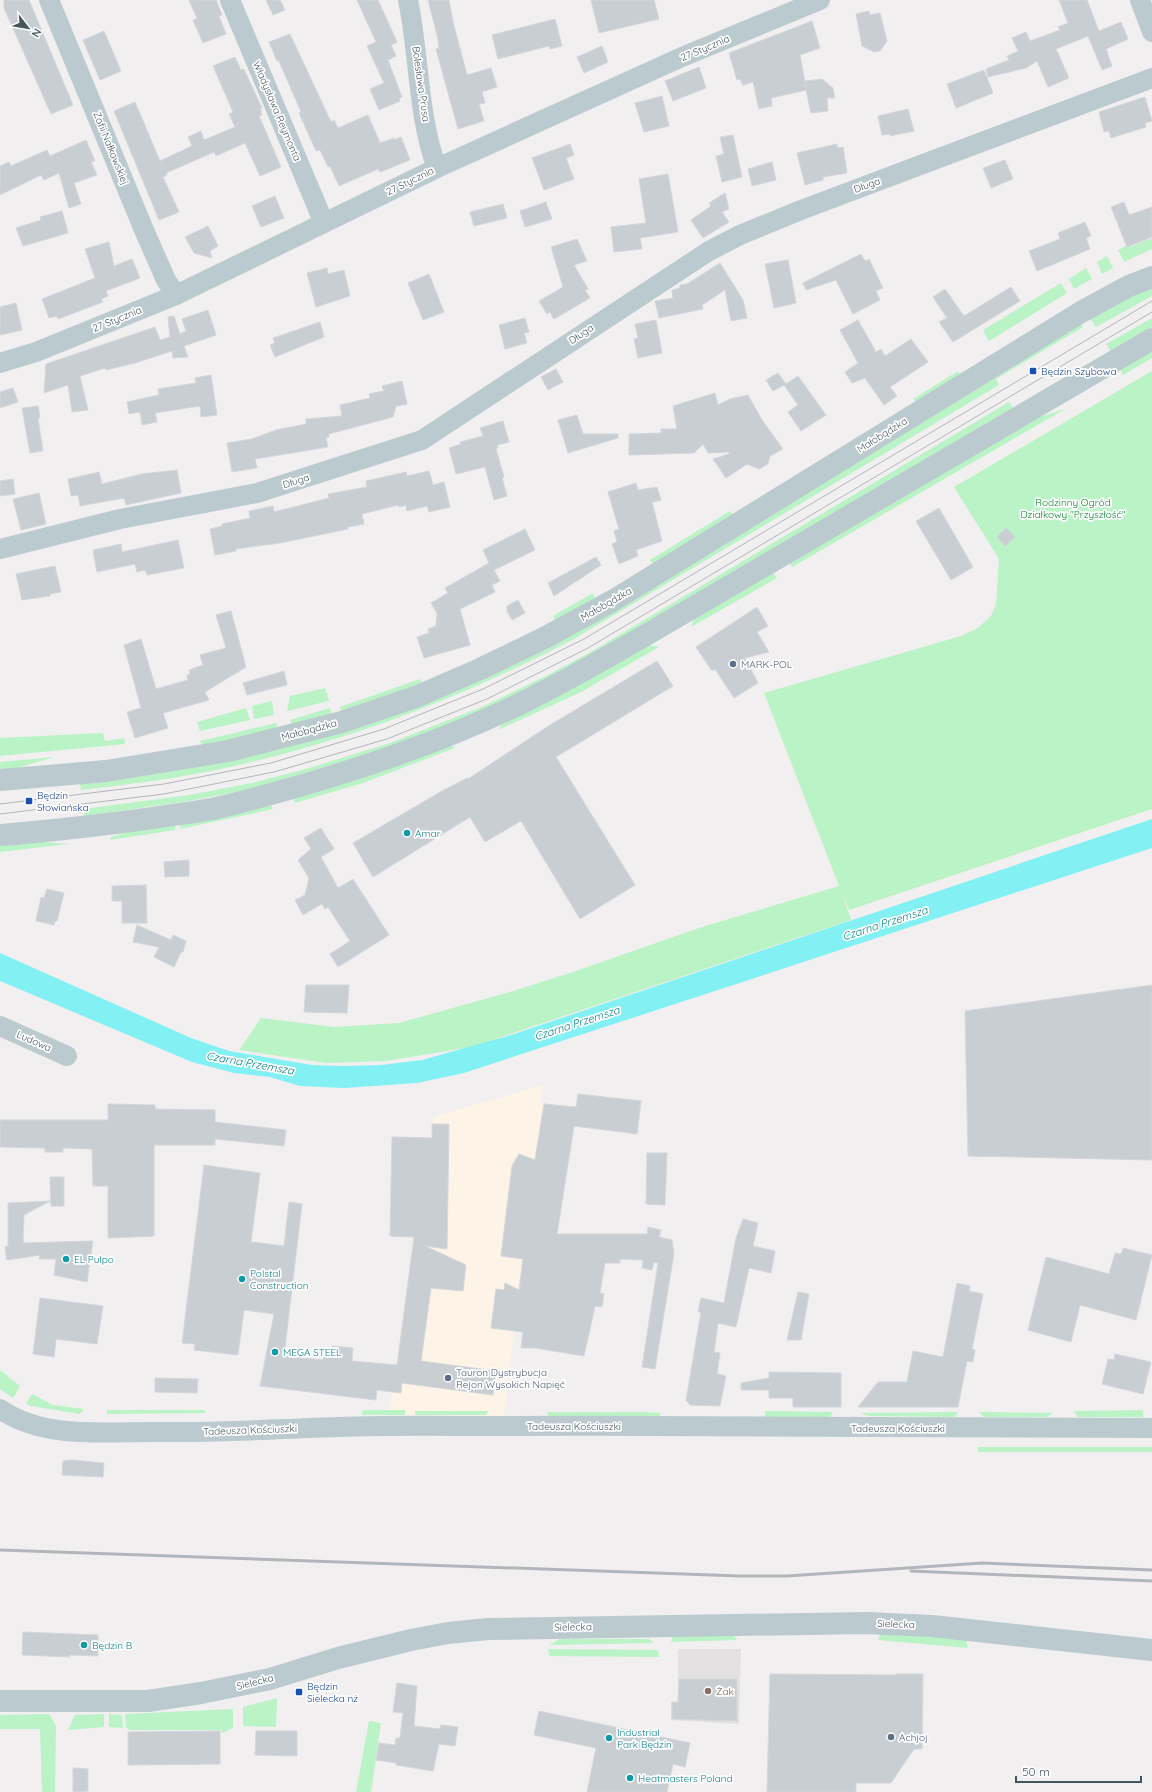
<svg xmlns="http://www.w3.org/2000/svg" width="1152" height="1792" viewBox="0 0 1152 1792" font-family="Quicksand,sans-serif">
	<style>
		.commercial { fill: #fdf3e7 }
		.education { fill: #e3e0e2 }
		.green { fill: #baf3c5 }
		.water { fill: #83f1f3 }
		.building { fill: #c9ced2; stroke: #d3d7db }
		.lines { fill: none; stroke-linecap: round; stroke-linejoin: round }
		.minor { stroke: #bbcacf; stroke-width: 20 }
		.tertiary { stroke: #bbcacf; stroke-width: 22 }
		.tram { stroke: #b1b6ba; stroke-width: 1 }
		.rail { stroke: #b1b6ba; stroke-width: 3 }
		.transit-dot { fill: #1a4fb4; stroke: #fff; stroke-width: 1.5 }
		.service-dot { fill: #5c6f8a; stroke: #fff; stroke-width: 1.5 }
		.culture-dot { fill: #0f9aa8; stroke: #fff; stroke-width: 1.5 }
		.education-dot { fill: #8d6e63; stroke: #fff; stroke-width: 1.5 }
		.labels { text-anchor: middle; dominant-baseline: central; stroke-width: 3.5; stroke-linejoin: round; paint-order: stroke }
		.street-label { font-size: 10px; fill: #45575e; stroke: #fff }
		.transit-label { font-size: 10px; fill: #164399; stroke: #fff; text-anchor: start }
		.park-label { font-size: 10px; fill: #0f8734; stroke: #fff }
		.service-label { font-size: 10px; fill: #4e5e75; stroke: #fff; text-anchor: start }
		.culture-label { font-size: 10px; fill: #0d838f; stroke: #fff; text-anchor: start }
		.education-label { font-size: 10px; fill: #785e54; stroke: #fff; text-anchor: start }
		.water-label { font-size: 11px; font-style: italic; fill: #058285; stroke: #fff }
	</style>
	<rect width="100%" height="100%" fill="#f2eff0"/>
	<path class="commercial" d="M543,1085l-2,18 3,1 -9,56 -31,256 -115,-1 24,-174 14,2 6,-126z"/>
	<path class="education" d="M678,1649h63l-2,75 -68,-4v-18l7,-1z"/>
	<g class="green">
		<path d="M1152,238v11l-28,13 -6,-12 11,-6 1,3z"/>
		<path d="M1107,256l6,12 -11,6 -5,-12z"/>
		<path d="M1086,268l6,11 -18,10 -5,-10z"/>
		<path d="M1061,283l6,10 -78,48 -6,-11z"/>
		<path d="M1152,286v10l-56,31 -6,-9z"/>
		<path d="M1152,318v9l-41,25 -5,-8z"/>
		<path d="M1081,324l2,3 -87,52 3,6 -425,254c-116,61 -238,107 -368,133 -41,8 -83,13 -125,18l-1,-7 310,-67z"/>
		<path d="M1152,349v9l-29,17 -3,-6z"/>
		<path d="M1101,356v1l-519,304 -95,48 -108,42 -128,38 -62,12 -105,15 -1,-7 106,-14 63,-12 57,-15 81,-25 94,-37 64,-31 46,-25 415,-248 4,6z"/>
		<path d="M958,371l3,5 -44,27 -4,-4z"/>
		<path d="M1152,371v438l-303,101 -7,-17 9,27 -380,127 -85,14 -60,2 -87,-13 22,-32 73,9 65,-4 111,-31 63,-20 129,-45 137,-41 -75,-193 197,-57 17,-8 13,-12 5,-12 3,-45 -45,-72z"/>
		<path d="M1067,408l-275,159 -3,-6 242,-141z"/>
		<path d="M730,511l4,5 -81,48 -3,-4z"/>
		<path d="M772,571l5,7 -86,49 4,-11z"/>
		<path d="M593,593l2,6 -40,22 -2,-5z"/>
		<path d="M645,644l14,3 -78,45 -83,38 6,-9z"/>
		<path d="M420,679l2,4 -81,28 -1,-4z"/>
		<path d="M325,688l4,13 -42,10 3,-15z"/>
		<path d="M272,701l2,14 -20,4 -2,-13z"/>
		<path d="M246,708l4,12 -50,11 -3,-9z"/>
		<path d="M330,708l2,6 -40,12 -2,-6z"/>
		<path d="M276,723l2,6 -75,18 -3,-6z"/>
		<path d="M103,733l2,8 19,-3 1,6 -125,12v-18z"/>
		<path d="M451,745l4,3 -92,35 -68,20 -2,-7z"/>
		<path d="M54,757l-40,12 -14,2v-9z"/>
		<path d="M270,803l3,6 -93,20 1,-7z"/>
		<path d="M176,821l-1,9 -65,10 1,-3 25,-8z"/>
		<path d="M32,841l37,3 -69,8v-8z"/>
		<path d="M0,1370l20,16 -7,12 -13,-9z"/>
		<path d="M32,1394l21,11 31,4 -4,5 -49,-8 -5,-2z"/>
		<path d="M107,1410h98v3l-98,1z"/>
		<path d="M363,1410h42v5h-43z"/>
		<path d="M1143,1410v7h-65l-4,-6z"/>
		<path d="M415,1411h73l-2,4h-71z"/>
		<path d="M765,1411l68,1 -3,5h-65z"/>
		<path d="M547,1412h100l13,1v3h-112z"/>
		<path d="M958,1412l-3,5 -86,-1 -9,-3z"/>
		<path d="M979,1412l74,1 -6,4h-63z"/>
		<rect x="978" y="1447" width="174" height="5"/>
		<path d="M881,1632l85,8 2,8 -90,-8z"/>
		<path d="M673,1636h61l3,4 -66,2z"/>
		<path d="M559,1639h90l5,4 -104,2z"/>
		<path d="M548,1649l110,1 1,7 -110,-1z"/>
		<path d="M277,1698l-1,29 -33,-1v-19z"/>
		<path d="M233,1709v19l-11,5 -1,-3h-92l-1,-2h-2l-1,-14z"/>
		<path d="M49,1714l7,12 -1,66h-13l-2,-63h-40v-14z"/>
		<path d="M104,1714v13l-36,3 7,-15z"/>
		<path d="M109,1714l13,1 1,13 -14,-1z"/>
		<path d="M369,1721l12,2 -10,69h-15z"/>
	</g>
	<path class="water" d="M1152,819v29l-688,225 -47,10 -73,5 -44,-2 -30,-9 -36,-4 -42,-11 -192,-81v-28l191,85 38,13 83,14 31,1 38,-1 41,-5 92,-26z"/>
	<g class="building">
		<path d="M4,0h25l44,105 -22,9 -47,-106z"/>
		<path d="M189,0h27l6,15 -3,1 7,18 -23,9 -10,-23 4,-2z"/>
		<path d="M266,0h14l5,10 -12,5z"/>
		<path d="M357,0h21l19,42 -6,3 5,11 -8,4 14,37 -3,1 1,3 -21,9 -9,-21 14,-6 -17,-37 9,-4z"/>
		<path d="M428,0h21l4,22 14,53 24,-7 6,19 -15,5 3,11 -6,1 5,17 -26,8 -22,-80 3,-1 -2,-13z"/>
		<path d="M591,0h63l5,19 -60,14z"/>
		<path d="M1059,0h28l12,31 22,-9 7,17 -22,10 6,17 -10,4 -14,-34 -32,13 13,29 -21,9 -11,-26 -11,7 -38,9 -2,-8 23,-9 -2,-4 11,-5 -6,-13 14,-6 4,9 30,-11 -2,-3 10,-4z"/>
		<path d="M869,11l1,4 10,-2 7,28 -7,10 -6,1 -12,-6 -6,-32z"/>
		<path d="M555,19l7,27 -12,3 -1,-3 -51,13 -6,-24z"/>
		<path d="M812,21l8,27 -20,7 6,33 -1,-7 17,-2 11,9 2,10h-8l1,13 -17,2 -5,-23 -35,8 1,8 -13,3 -6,-27 -10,3 -3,-6 -3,1 -8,-27z"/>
		<path d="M104,31l17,40 -21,9 -17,-40z"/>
		<path d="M290,34l41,88 3,-2 4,8 30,-13 12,28 14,-5v2l7,-3 9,23 -30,12 -2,-3 -39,17 -9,-20 -2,1 -8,-17 -4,1 -17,-38 2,-1 -22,-51h-2l-8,-19z"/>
		<path d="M602,46l6,16 -24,11 -7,-16z"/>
		<path d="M235,57l6,13 3,-1 18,39h-2l2,7 -3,1 22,51 -21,9 -15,-33 -29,13 -2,-4 -48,21 1,2 -4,2 16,35 -20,8 -45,-109 21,-9 25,59 32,-15 -4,-9 13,-6 3,9 31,-13 -6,-13 4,-2 -20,-46z"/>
		<path d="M699,67l7,21 -33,13 -8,-20z"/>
		<path d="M984,70l9,23 -37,15 -9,-24z"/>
		<path d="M662,96l7,30 -25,6 -9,-29z"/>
		<path d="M1145,97l7,24 -7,2 1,4 -35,11 -2,-7 -5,1 -5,-20z"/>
		<path d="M908,109l6,22 -24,5v-2l-8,1 -4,-19z"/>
		<path d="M733,135l9,42 -20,5 -6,-26 8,-2 -4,-17z"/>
		<path d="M86,140l9,21 -4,1 6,13 -23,8 7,21 -12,4 -10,-35 -15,7 -3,-5 -41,20v-29l9,-4 2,4 36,-16 3,6z"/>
		<path d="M570,144l4,11 -8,3 8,21 -30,11 -12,-32z"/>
		<path d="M837,144v4l6,-1 4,26 -24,4v3l-18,5 -8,-32z"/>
		<path d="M1005,160l8,19 -22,9 -8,-20z"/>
		<path d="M772,162l4,18 -24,6 -4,-17z"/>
		<path d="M668,174l10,58 -38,6 2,11 -28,3 -3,-25 35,-4 -7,-44z"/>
		<path d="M725,193l4,16 -7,3 7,10 -26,16 -12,-18 20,-14 -2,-3z"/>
		<path d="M275,196l9,22 -23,9 -9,-21z"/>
		<path d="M546,202l6,17 -27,8 -5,-16z"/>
		<path d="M1124,202l5,13 23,-8v30l-25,10 -16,-40z"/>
		<path d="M503,204l4,14 -33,8 -4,-14z"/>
		<path d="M62,211l6,22 -45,13 -7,-18 25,-8 -1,-3z"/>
		<path d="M1085,222l6,14 -5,2 4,11 -53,22 -8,-20 31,-12 -2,-6z"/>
		<path d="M208,226l10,20 -8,5 2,7 -18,-5 -9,-16z"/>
		<path d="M577,239l10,22 -13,4 14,24 -3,1 5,8 -36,21 -4,-7 -3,2 -8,-13 24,-14 -12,-40z"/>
		<path d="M109,242l5,24 18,-7 8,19 -34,13 2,5 -7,3 2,3 -45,17 -1,-3 -8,2 -7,-19 53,-21 -10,-29z"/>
		<path d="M861,254l4,7 4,-2 14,29 -7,3 4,9 -27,14 -17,-34 -30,10 -3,-7z"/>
		<path d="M788,260l8,43 -22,5 -9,-44z"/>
		<path d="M720,263l23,37 4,18 -16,3 -6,-31 -23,15 1,4 -44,9 -4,-17 18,-3 -1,-8 8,-2v-3l7,-1z"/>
		<path d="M327,268l1,6 16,-4 6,26 -34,11 -9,-34z"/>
		<path d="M429,274l15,38 -21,8 -15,-37z"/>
		<path d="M1011,287l9,14 -67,41 -14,-20 8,-4 -14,-21 12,-8 19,27z"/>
		<path d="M16,303l6,27 -22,5v-28z"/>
		<path d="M208,310l8,25 -32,11 4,11 -15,1 -1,-7 -37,12 -29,7 -1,-2 -25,8 8,34 -16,2 -4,-27 -24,8 2,-29 109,-37 5,13 10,-3 -2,-20 6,-1 6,18 6,-3 -4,-12z"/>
		<path d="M525,318l4,14 -5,1 3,10 -22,6 -6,-24z"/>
		<path d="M656,320l6,33 -24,5 -4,-19 4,-1 -3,-14z"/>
		<path d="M858,320l18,32 5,-3 4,7 26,-17 17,23 -38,25 7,9 -13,9 -19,-27 -13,5 -7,-11 13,-9 -18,-33z"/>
		<path d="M320,322l4,15 -49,20 -5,-12 5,-2 -2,-5z"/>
		<path d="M556,369l7,13 -15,8 -7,-13z"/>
		<path d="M778,373l8,11 12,-8 28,39 -25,16 -13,-19 10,-7 -14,-20 -11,6 -7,-11z"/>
		<path d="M211,375l6,40 -16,2 -1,-11 -45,7 2,9 -15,3 -2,-13 -11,2 -2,-12 32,-7 -1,-6 38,-6 -1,-5z"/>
		<path d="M402,381l5,23 -11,2 -3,11 -64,17v3l-3,1 2,9 -73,12 2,9 -25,4 -5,-29 25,-4 24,-9 30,-6v-5l36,-3 -2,-11 30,-7 -1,-4 15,-3 -2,-5z"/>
		<path d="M13,388l5,14 -18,6v-16z"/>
		<path d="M715,393l3,12 12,-6 18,-4 14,25 21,29 -13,7 -2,8 -9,5 -12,-5 -21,14 -13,-19 16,-5v-2l-21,1 -5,-9 -9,9 -65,2v-21l32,-1v-4h16l-4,-23z"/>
		<path d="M38,406l2,12 -2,1 5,32 -13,2 -8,-45z"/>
		<path d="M577,415l6,19h35v4l-50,15 -10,-33z"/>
		<path d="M503,421l6,21 -12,3 1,3 -2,1 8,28 -2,1 5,18 -13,4 -9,-33 -29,7 -7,-26 12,-4 -1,-2 23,-6 -3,-8z"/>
		<path d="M177,470l4,23 -55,12 -2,-7 -44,8 -2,-11 -7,1 -3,-17 31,-7 3,12 40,-10z"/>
		<path d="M429,471l4,14 11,-3 6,25 -21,5 -2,-6 -20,5 -1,-6 -7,2 -1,-2 -36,9 2,10 -16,3v2l-68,14 -44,6v2l-21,4 -5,-26 12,-3v-2l28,-6 -1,-7 24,-5 1,6 55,-14 -1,-4 39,-7 -1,-6 40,-9 1,4z"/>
		<path d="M13,479l2,15 -15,2v-15z"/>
		<path d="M636,483l2,7 19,-3 4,13 -9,2 10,39 -26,9 2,6 -19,8 -7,-20 5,-2 -3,-11 5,-2 -11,-37z"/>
		<path d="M39,493l7,31 -25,6 -8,-31z"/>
		<path d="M939,508l34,59 -22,13 -35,-59z"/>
		<path d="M1006,528l9,9 -10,9 -8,-9z"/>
		<path d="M525,529l10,21 -41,20 6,11 -8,4 3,7 -35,17 10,36 -46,13 -7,-21 12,-4 -1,-4 8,-3 1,-13 -6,-10 17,-10 -3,-5 44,-25 -6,-13z"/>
		<path d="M178,540l6,28 -37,7 -2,-5 -8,2 -2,-8 -38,8 -4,-22 28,-6 1,8z"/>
		<path d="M596,557l5,8 -47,31 -6,-13z"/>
		<path d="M55,566l6,26 -11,2v2l-28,4 -6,-26z"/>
		<path d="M518,600l7,13 -13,7 -5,-9v-5z"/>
		<path d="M757,607l11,19 -11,6 12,20 -24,6 13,25 -24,15 -19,-29 -3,2 -16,-24z"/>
		<path d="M231,611l15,56 -41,25 4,8 -46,13 5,15 -33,10 -8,-26 14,-4 -17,-63 17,-6 15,50 32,-9 -1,-5 3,-1 -1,-4 14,-5 -3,-10 26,-7 -10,-33z"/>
		<path d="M657,661l16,25 -117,71 79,128 -55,34 -59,-98 -36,21 -15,-25 -97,60 -20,-34 89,-52 25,-13 1,1 82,-54z"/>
		<path d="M284,671l3,14 -40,10 -4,-12z"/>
		<path d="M321,828l13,21 -13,8 17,31 15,-9 36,56 -51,32 -8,-13 20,-13 -22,-34 -3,2 -3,-5 -19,11 -8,-15 10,-5 4,-17 -11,-18 13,-11 -7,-11z"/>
		<path d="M189,860v16l-24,1 -1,-15z"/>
		<path d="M146,885l1,38h-25v-22h-10v-15z"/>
		<path d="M47,889l17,4 -7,28h-2l-1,4 -18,-4 5,-24 3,1z"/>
		<path d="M137,925l34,15 2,-5 13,6 -3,11h-2l-7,15 -20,-10 5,-10 -26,-5z"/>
		<path d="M306,985h43l-2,28 -43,-1z"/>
		<path d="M1152,985v175l-184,-4 -3,-145z"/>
		<path d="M578,1094l63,7 -4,33 -63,-8 -17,108h90l1,-7 13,3 -2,7 13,3 2,13 -19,116 -13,-2 16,-104 -4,-1 -2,8 -10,-2 1,-8 -23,-1v4h-15l-5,30 4,1 -2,13 -7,-1 -11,50 -49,-8h-14l2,-16 -32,-4 5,-39 8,1 1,-7 14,7 4,-31 -22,-3 11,-90 7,-12 16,6 9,-56 32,3z"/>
		<path d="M108,1104l47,1v4l60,1v12l71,8 -2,16 -69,-7v6h-61v91l-46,2v-52h-15l-1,-37 -29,-1v4h-18v-4l-45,-1v-27h108z"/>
		<path d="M432,1124h17l-2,125 -22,-3 41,19 -3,26 -32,-3 -10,73 75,10 -3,24 -91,-12 -1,10 -24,-3 -1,10 -116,-14 14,-72 -30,-4 -6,45 -44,-5 1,-6 -13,-1 22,-178 56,8 -9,69 33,4 5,-44 13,2 -18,152 39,4 2,-11h7v-3l21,2 -1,13 45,4 17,-128 -24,-1 2,-99 40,1z"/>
		<path d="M647,1153h20l-2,52 -19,-1z"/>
		<path d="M50,1177h14v29h-13z"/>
		<path d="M50,1201l-26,14 -1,28 70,-2 -6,41 -33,-7 2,-16h-17l1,-4 -33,5 -2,-13 3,-1v-43z"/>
		<path d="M743,1219l15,4 -5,23 22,5 -4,22 -22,-5 -13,59 -18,-4 -4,29 6,1 -3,21 9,2 -6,30 -30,-1 -4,-5 15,-88h-3l3,-14 23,5 12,-65z"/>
		<path d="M1123,1248l29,7 -16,65 -56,-15 -9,37 -43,-12 18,-73 63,17 6,-21 6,1z"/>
		<path d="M957,1283l13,3 -1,5 14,3 -11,55 3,1 -2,12 -6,-1 -9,46h-100l20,-25h29l6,-31 30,6z"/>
		<path d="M798,1292l11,2 -8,46h-14z"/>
		<path d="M40,1298l63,8 -6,38 -41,-5 -2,18 -21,-3z"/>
		<path d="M1115,1354l36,8 -8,32 -41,-10 6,-25 6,1z"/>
		<path d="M769,1372l72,1v34h-48v-9h-24v-8h-28v-7l28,-5z"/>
		<path d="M155,1378l43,1 -1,14 -42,-1z"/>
		<path d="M72,1460l32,3 -1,14 -41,-2 1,-14z"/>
		<path d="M23,1632l75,3v21l-28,-1v2l-48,-2z"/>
		<path d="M770,1674l126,1v-1h27l-1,75h-8l-23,34h-35v9h-89z"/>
		<path d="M679,1679h58v42l-65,-2v-17l6,1z"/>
		<path d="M397,1683l20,3 -3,40 26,3 1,-4 17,2 -3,19 -16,-2 -6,27 -37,-6v-2l-20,-3 3,-17 16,2 1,-7h4l3,-25 -10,-1z"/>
		<path d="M539,1711l151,32 -5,24 -12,-3 -6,28h-80l9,-44 -62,-13z"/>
		<path d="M220,1731v33l-92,1v-33z"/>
		<path d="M256,1731h41v25l-42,-1z"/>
		<path d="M73,1768l15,1v22l-15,1z"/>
	</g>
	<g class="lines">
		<g class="minor">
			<path d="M49,0l95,230 22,50 10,15"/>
			<path d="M230,0l94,223"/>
			<path d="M408,0c11,52 10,119 29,168"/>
			<path d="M1140,0l12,32"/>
			<path d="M0,363l36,-11 140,-57 261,-127 245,-111 138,-57"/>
			<path d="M0,549l120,-30 137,-26 165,-53 287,-189 31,-16 61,-25 351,-132"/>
			<path d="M0,1026l67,30"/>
			<path d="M0,1409c43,30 103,23 153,23 62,1 123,-3 185,-5 53,-2 105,-1 157,-1 219,-1 438,2 657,2"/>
		</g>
		<g class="tertiary">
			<path d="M0,780l106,-9 122,-20 114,-29 76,-26 62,-27 66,-32 68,-37 467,-288 48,-26 23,-9"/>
			<path d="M0,835c51,-4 102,-10 153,-17 24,-4 49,-6 72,-12 96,-24 192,-54 282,-96 48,-22 93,-49 139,-75l506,-296"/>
			<path d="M0,1701h148l53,-8 69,-14 68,-21 73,-18 37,-7 40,-4 378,-6 66,3 220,24"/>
		</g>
		<g class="tram">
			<path d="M0,804l164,-20 107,-21 113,-34 99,-40 101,-50 568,-338"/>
			<path d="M0,814l164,-20 110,-22 113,-33 100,-40 101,-51 564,-336"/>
		</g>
		<g class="rail">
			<path d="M0,1550l740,26h47l195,-13 170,7"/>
			<path d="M911,1571l241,10"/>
		</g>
	</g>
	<g class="transit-dot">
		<rect x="1029" y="367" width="8" height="8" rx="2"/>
		<rect x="25" y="797" width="8" height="8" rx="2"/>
		<rect x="295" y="1688" width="8" height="8" rx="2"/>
	</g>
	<g class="service-dot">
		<circle cx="733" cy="664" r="4"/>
		<circle cx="448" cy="1378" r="4"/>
		<circle cx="891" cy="1737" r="4"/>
	</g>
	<g class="culture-dot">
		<circle cx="407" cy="833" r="4"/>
		<circle cx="66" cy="1259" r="4"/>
		<circle cx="242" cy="1279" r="4"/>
		<circle cx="275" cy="1352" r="4"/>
		<circle cx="84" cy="1645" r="4"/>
		<circle cx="609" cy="1738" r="4"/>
		<circle cx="630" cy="1778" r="4"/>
	</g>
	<circle class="education-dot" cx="708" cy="1691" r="4"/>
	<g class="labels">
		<g class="street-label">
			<text transform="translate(705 48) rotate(-23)">27 Stycznia</text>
			<text transform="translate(421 84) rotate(82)">Bolesława Prusa</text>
			<text transform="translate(277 111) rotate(67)">Władysława Reymonta</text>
			<text transform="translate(111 148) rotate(68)">Zofii Nałkowskiej</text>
			<text transform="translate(410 181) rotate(-26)">27 Stycznia</text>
			<text transform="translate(867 185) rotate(-20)">Długa</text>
			<text transform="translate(117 319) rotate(-22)">27 Stycznia</text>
			<text transform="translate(581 334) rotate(-33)">Długa</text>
			<text transform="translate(882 435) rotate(-32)">Małobądzka</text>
			<text transform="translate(296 481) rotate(-18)">Długa</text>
			<text transform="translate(606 604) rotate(-30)">Małobądzka</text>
			<text transform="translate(309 730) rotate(-15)">Małobądzka</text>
			<text transform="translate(34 1041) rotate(24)">Ludowa</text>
			<text x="574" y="1426">Tadeusza Kościuszki</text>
			<text x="898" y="1428">Tadeusza Kościuszki</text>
			<text transform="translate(250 1430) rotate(-2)">Tadeusza Kościuszki</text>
			<text transform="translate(896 1624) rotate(2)">Sielecka</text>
			<text transform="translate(573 1627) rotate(-1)">Sielecka</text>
			<text transform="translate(255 1682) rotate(-14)">Sielecka</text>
		</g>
		<g class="transit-label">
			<text x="1041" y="371">Będzin Szybowa</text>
			<text x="37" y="795">Będzin<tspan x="37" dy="12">Słowiańska</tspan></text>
			<text x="307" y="1686">Będzin<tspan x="307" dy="12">Sielecka nż</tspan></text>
		</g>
		<g class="park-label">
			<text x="1073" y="502">Rodzinny Ogród<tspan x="1073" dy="12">Działkowy "Przyszłość"</tspan></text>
		</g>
		<g class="service-label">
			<text x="741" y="664">MARK-POL</text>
			<text x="456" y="1372">Tauron Dystrybucja<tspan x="456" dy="12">Rejon Wysokich Napięć</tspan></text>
			<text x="899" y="1737">Achjoj</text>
		</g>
		<g class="culture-label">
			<text x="415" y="833">Amar</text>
			<text x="74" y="1259">EL Pulpo</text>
			<text x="250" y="1273">Polstal<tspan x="250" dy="12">Construction</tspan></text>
			<text x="283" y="1352">MEGA STEEL</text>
			<text x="92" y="1645">Będzin B</text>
			<text x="617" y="1732">Industrial<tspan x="617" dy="12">Park Będzin</tspan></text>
			<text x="638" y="1778">Heatmasters Poland</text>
		</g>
		<g class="education-label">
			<text x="716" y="1691">Żak</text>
		</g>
		<g class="water-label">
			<text transform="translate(885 923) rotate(-18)">Czarna Przemsza</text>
			<text transform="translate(577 1023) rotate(-18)">Czarna Przemsza</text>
			<text transform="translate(250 1063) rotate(10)">Czarna Przemsza</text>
		</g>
	</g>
	<g transform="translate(28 28) rotate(121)" stroke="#ffffff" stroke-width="3" paint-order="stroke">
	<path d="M0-3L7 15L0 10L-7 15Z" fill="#45575e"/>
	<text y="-6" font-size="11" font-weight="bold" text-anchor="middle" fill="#45575e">N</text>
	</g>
	<path d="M1016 1776v6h125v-6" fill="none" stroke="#45575e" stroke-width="2"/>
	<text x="1022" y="1776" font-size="12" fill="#45575e" stroke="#ffffff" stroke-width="3" paint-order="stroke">50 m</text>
</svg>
